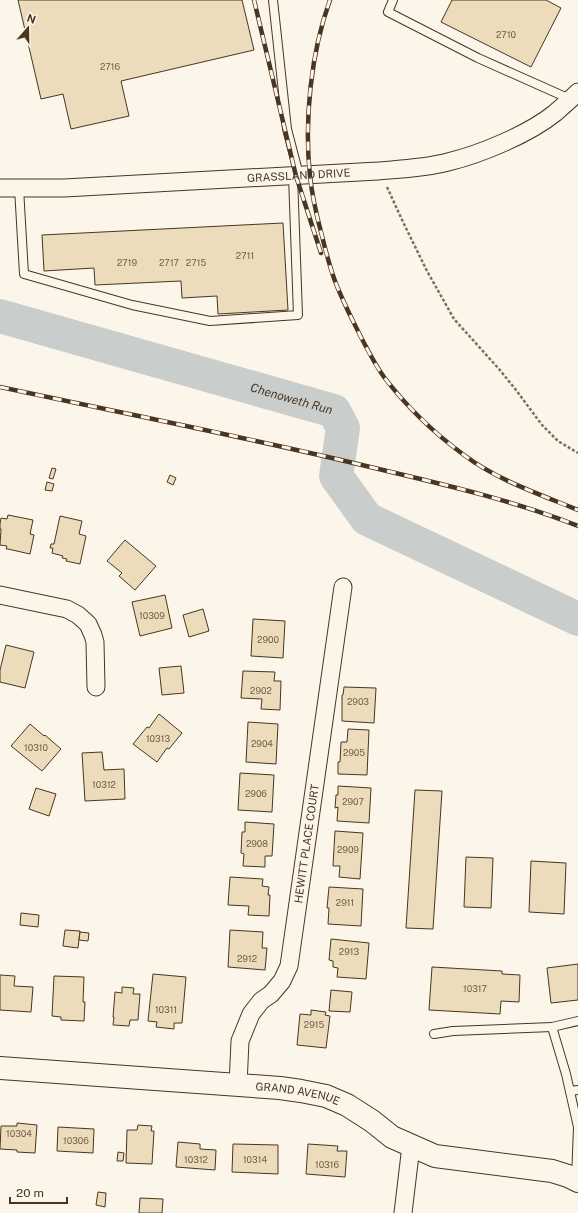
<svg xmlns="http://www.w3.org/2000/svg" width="578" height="1213" viewBox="0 0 578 1213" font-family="'Public Sans',sans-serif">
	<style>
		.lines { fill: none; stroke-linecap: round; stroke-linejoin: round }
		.river { stroke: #c9cecd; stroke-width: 34 }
		.building { fill: #ecdcbc; stroke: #4a3520 }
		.lane-casing { stroke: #4a3520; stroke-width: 10 }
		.street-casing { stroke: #4a3520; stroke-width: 19 }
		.secondary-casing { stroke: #4a3520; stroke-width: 24 }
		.path { stroke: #7f6f5c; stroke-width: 2.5; stroke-dasharray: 3 2; stroke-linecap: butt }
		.lane { stroke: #fbf6e9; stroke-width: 8 }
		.street { stroke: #fbf6e9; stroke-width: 17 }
		.secondary { stroke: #fbf6e9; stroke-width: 22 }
		.rail-casing { stroke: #4a3520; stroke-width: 4.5 }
		.rail { stroke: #fbf6e9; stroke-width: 3; stroke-dasharray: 9; stroke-linecap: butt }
		.labels { text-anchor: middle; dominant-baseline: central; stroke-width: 3; stroke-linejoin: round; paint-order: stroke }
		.number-label { font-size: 9px; fill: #725f47 }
		.street-label { font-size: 11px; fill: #4a3520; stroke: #fbf6e9 }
		.water-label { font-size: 12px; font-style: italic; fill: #4a3520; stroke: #fbf6e9 }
	</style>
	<rect width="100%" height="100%" fill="#fbf6e9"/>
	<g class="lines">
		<path class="river" id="s1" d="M0,316l334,95 9,17 -7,48 31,43 211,100"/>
	</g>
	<g class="building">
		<path d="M18,0h224l12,50 -133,31 8,35 -58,13 -8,-35 -22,5z"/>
		<path d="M452,0h94l15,8 -30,59 -90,-45z"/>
		<path d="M283,223l5,87 -70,4 -1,-18 -35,2 -1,-17 -86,4 -1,-17 -50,3 -2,-36z"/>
		<path d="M52,468l4,1 -3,10 -4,-1z"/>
		<path d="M170,475l6,3 -3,7 -6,-3z"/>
		<path d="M47,482l7,2 -2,7 -7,-1z"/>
		<path d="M8,515l25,5 -3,14 4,1 -4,19 -22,-5h-2l1,-3 -7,-1 1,-16h-1v-5l1,-6 6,1z"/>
		<path d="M60,516l22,5 -3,13 7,2 -6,28 -14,-3 1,-2 -5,-1 1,-2 -11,-3 1,-5h-3l1,-4h3z"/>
		<path d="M125,540l31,26 -21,24 -16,-14 3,-3 -15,-12z"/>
		<path d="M165,595l7,33 -32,8 -8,-34z"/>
		<path d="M203,609l6,22 -20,6 -6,-22z"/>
		<path d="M253,619l32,2 -2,37 -32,-2z"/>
		<path d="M6,645l28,7 -9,36 -25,-6v-12z"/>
		<path d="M181,666l3,27 -22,2 -3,-27z"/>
		<path d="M243,671l32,1 -1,9h7l-1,29 -19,-1 1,-10 -21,-1z"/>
		<path d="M344,687l32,1 -2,35 -32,-2v-26h1z"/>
		<path d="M159,714l23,19 -13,16 -2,-1 -10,14 -24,-18 14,-17 2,1z"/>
		<path d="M248,722l30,2 -2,40 -30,-2z"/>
		<path d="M30,724l14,12 1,-1 16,14 -19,22 -31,-25z"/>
		<path d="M348,729l21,1 -2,45 -29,-1v-12h2l1,-20h6z"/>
		<path d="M102,752l2,18 20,-1 1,30 -40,2 -3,-48z"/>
		<path d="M240,773l34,2 -2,37 -34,-2z"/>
		<path d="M338,786l33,2 -2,35 -32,-2 1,-14 -3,1 1,-13h2z"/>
		<path d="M36,788l20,6 -7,22 -20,-7z"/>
		<path d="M415,790l27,1 -9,138 -27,-1z"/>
		<path d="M245,822l29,2 -2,32h-7v11l-22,-1 1,-12 -3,-1 1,-21h3z"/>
		<path d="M335,831l28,2 -3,46 -21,-2 1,-11h-7z"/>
		<path d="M466,857l27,1 -2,50 -27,-1z"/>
		<path d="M531,861l35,2 -2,51 -35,-2z"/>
		<path d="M230,877l33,2 -1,7 7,1 -1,8h2l-1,21 -21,-1 1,-9 -21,-1z"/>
		<path d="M329,887l34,2 -2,37 -33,-2 1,-16h-2z"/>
		<path d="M21,913l18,2 -1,12 -18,-2z"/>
		<path d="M65,930l15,1 -2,17 -15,-2z"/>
		<path d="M230,930l33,2 -1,16h5l-2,22 -37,-3z"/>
		<path d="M80,932l9,1 -1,8 -9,-1z"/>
		<path d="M331,939l38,4 -3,36 -29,-2 1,-9 -5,-1v-6l-4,-1z"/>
		<path d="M578,964v36l-27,3 -4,-35z"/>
		<path d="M432,967l70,4v3l18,1 -1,27 -18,-1 -1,13 -71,-4z"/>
		<path d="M153,974l33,3 -4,46h-8v6l-18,-2 1,-5 -9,-1z"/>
		<path d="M0,975l15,1 -1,10 19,1 -2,25 -31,-2z"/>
		<path d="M54,976l30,1 -1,25h2l-1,19 -23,-1v-3l-9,-1z"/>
		<path d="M122,987l12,1 -1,6h7l-2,26h-8l-1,6 -16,-1 1,-8h-1l2,-25 7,1z"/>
		<path d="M331,990l21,2 -2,20 -21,-1z"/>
		<path d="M311,1010l15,2 -1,3 5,1 -4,32 -29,-3 3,-31 11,1z"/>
		<path d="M17,1123l20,2 -2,28 -18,-1v-2l-17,-1 1,-23h16z"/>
		<path d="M138,1125l14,1 -1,5h3l-2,33 -26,-1 1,-33h10z"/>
		<path d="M58,1127l36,2 -1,24 -36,-2z"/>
		<path d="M178,1142l22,2v5l16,1 -1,20 -39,-3z"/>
		<path d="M233,1144l45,1v29l-46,-2z"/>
		<path d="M308,1144l30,2 -1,5h10l-2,26 -39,-3z"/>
		<path d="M118,1152l6,1 -1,8h-6z"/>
		<path d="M98,1192l8,1 -1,14 -9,-2z"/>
		<path d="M140,1198l23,1 -1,14h-23z"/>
	</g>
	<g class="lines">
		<defs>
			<g id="lane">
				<path d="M273,0l14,129 12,46"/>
				<path d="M393,0l-5,12 90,46 92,41"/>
				<path d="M19,188l5,86 108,31 78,16 88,-6 -5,-139"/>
				<path d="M434,1034l19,-3 99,-4"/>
				<path d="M570,1091l8,-1"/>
				<path d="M576,1179l2,-52 -12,-53 -14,-47 26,-6"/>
			</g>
			<g id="street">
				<path id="s2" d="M0,188h64l314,-17c24,-2 47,-3 70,-9 33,-8 81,-28 107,-49 8,-7 16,-14 23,-21"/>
				<path d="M0,595l67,14 11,6 10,9 5,11 2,7 1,45"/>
				<path id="s3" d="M238,1085l2,-44 11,-27 10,-13 10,-7 11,-13 7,-15 54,-379"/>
				<path d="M403,1213l8,-67"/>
			</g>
			<g id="secondary">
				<path id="s4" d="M0,1068l280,20 21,3 25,5 21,9 25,16 20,16 43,19 117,15 16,5 10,5"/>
			</g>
		</defs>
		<use href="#lane" class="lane-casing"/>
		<use href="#street" class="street-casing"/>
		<use href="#secondary" class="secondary-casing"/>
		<path class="path" d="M387,187l16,35 24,49 27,48 45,50 17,21 26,35 16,16 20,12"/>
		<use href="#lane" class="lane"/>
		<use href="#street" class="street"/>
		<use href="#secondary" class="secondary"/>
		<defs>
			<g id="rail">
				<path d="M254,0l42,176 25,77"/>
				<path d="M330,0c-19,52 -26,120 -20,176 2,19 6,37 11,56 4,16 8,33 14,49 4,11 9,21 14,32 10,20 22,46 35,64 22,29 50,56 80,78 33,25 75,39 114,55"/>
				<path d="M0,387c122,26 245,50 366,79 71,17 144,33 212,60"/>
			</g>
		</defs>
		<use href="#rail" class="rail-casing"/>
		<use href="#rail" class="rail"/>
	</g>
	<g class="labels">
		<g class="number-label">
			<text x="506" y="34">2710</text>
			<text x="110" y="66">2716</text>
			<text x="245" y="255">2711</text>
			<text x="127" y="262">2719</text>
			<text x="169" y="262">2717</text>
			<text x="196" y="262">2715</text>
			<text x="152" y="615">10309</text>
			<text x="268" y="639">2900</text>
			<text x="261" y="690">2902</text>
			<text x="358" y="701">2903</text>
			<text x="158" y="738">10313</text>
			<text x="262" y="743">2904</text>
			<text x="36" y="747">10310</text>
			<text x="354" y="752">2905</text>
			<text x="104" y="784">10312</text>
			<text x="256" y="793">2906</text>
			<text x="353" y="801">2907</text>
			<text x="257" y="843">2908</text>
			<text x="348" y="849">2909</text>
			<text x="345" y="902">2911</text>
			<text x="349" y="951">2913</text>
			<text x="247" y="958">2912</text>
			<text x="475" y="988">10317</text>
			<text x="166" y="1009">10311</text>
			<text x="314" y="1024">2915</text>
			<text x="19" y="1133">10304</text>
			<text x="76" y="1140">10306</text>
			<text x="196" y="1159">10312</text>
			<text x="255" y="1159">10314</text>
			<text x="327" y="1164">10316</text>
		</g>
		<g class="street-label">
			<text stroke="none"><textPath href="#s2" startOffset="299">GRASSLAND DRIVE</textPath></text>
			<text stroke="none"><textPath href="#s3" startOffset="259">HEWITT PLACE COURT</textPath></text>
			<text stroke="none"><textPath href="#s4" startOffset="299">GRAND AVENUE</textPath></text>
		</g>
		<g class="water-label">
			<text stroke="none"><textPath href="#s1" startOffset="303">Chenoweth Run</textPath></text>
		</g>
	</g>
	<g transform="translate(28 28) rotate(20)" stroke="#fbf6e9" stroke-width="3" paint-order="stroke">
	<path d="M0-3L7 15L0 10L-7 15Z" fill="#4a3520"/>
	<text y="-6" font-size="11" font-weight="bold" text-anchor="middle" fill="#4a3520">N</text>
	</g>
	<path d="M10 1197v6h57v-6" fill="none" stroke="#4a3520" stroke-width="2"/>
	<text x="16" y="1197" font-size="12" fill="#4a3520" stroke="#fbf6e9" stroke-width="3" paint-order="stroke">20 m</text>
</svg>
